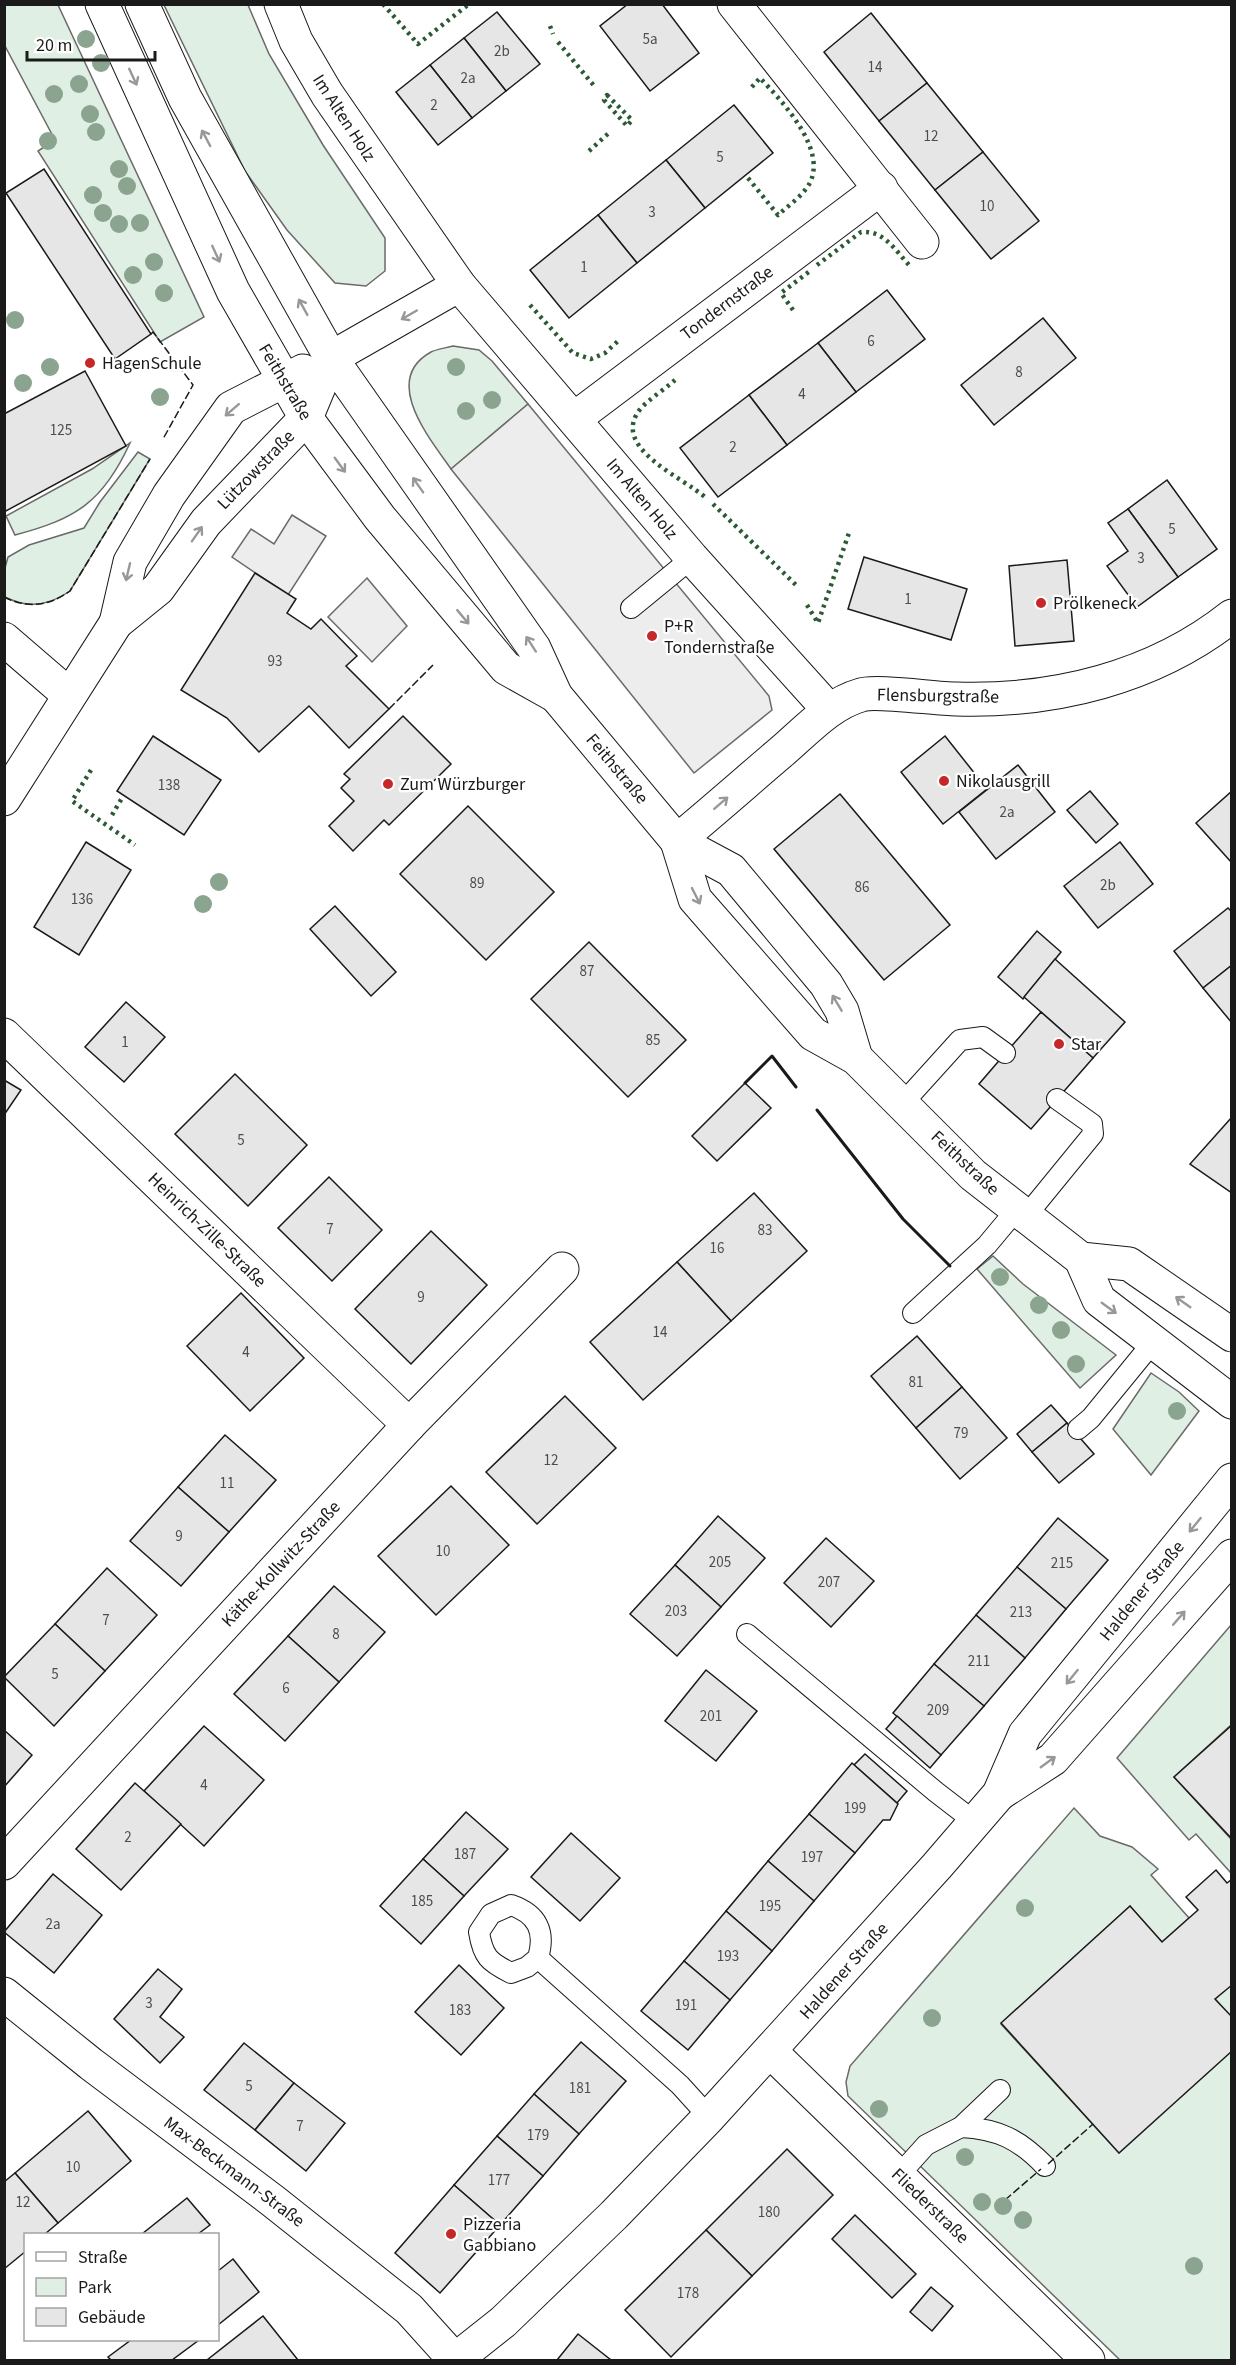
<svg xmlns="http://www.w3.org/2000/svg" width="1236" height="2365" viewBox="0 0 1236 2365" font-family="'Source Sans 3',sans-serif">
	<style>
		.green { fill: #e0efe3; stroke: #6a6a6a; stroke-width: 1.5 }
		.parking { fill: #ededed; stroke: #6a6a6a; stroke-width: 1.5 }
		.building { fill: #e6e6e6; stroke: #1a1a1a; stroke-width: 1.5 }
		.lines { fill: none; stroke-linecap: round; stroke-linejoin: round }
		.lane-casing { stroke: #1a1a1a; stroke-width: 22 }
		.street-casing { stroke: #1a1a1a; stroke-width: 35 }
		.secondary-casing { stroke: #1a1a1a; stroke-width: 35 }
		.lane { stroke: #fff; stroke-width: 20 }
		.street { stroke: #fff; stroke-width: 33 }
		.secondary { stroke: #fff; stroke-width: 33 }
		.hedge { stroke: #2b5a34; stroke-width: 4.5; stroke-dasharray: 3 4.5; stroke-linecap: butt }
		.fence { stroke: #1a1a1a; stroke-width: 1.5; stroke-dasharray: 8 3; stroke-linecap: butt }
		.wall { stroke: #1a1a1a; stroke-width: 3 }
		.tree { fill: #8aa48f }
		.oneway { stroke: #989898 }
		.poi-dot { fill: #c62828; stroke: #fff; stroke-width: 2 }
		.labels { text-anchor: middle; dominant-baseline: central; stroke-width: 4.5; stroke-linejoin: round; paint-order: stroke }
		.number-label { font-size: 15px; fill: #4d4d4d }
		.street-label { font-size: 18px; fill: #1a1a1a; stroke: #fff }
		.poi-label { font-size: 18px; fill: #1a1a1a; stroke: #fff; text-anchor: start }
	</style>
	<rect width="100%" height="100%" fill="#fff"/>
	<g class="green">
		<path d="M4,5h54l146,312 -44,25 -122,-191 17,-11 -50,-94z"/>
		<path d="M164,5h84l21,49 54,91 62,93v33l-19,15 -31,-3 -48,-53 -42,-59z"/>
		<path d="M453,346l26,4 13,11 36,43 -77,65c-20,-29 -71,-89 -20,-117 6,-3 15,-4 22,-6z"/>
		<path d="M130,443c-27,59 -54,76 -115,92l-9,-19 86,-47z"/>
		<path d="M138,452l12,7 -80,132c-21,15 -42,18 -65,6v-29l3,-11 21,-12 55,-17 16,-26z"/>
		<path d="M993,1256l30,28 93,71 -36,33 -103,-119z"/>
		<path d="M1151,1373l28,19 20,19 -48,64 -38,-46z"/>
		<path d="M1231,1625v100l-57,52 57,62v34l-35,-39 -7,6 -72,-82z"/>
		<path d="M1074,1808l26,28 32,11 26,22 -7,6 38,43 -27,24 -32,-36 -129,118 118,129 112,-102v309h-111l-272,-264 -2,-14 4,-16z"/>
		<path d="M1231,1985v32l-16,-18z"/>
	</g>
	<g class="parking">
		<path d="M528,404l241,292 3,14 -78,63 -243,-304z"/>
		<path d="M292,515l34,21 -38,59 -56,-38 19,-28 23,15z"/>
		<path d="M367,578l40,48 -35,36 -44,-45z"/>
	</g>
	<g class="building">
		<path d="M628,4h34l37,49 -49,38 -50,-65z"/>
		<path d="M497,12l43,52 -34,27 -42,-53z"/>
		<path d="M871,13l56,70 -48,38 -55,-69z"/>
		<path d="M464,38l42,53 -34,27 -42,-53z"/>
		<path d="M430,65l42,53 -34,27 -42,-53z"/>
		<path d="M927,83l56,69 -48,38 -56,-69z"/>
		<path d="M734,105l39,48 -68,55 -39,-48z"/>
		<path d="M983,152l56,69 -48,38 -56,-69z"/>
		<path d="M666,160l39,48 -68,55 -39,-48z"/>
		<path d="M44,169l107,165 -36,25 -109,-166z"/>
		<path d="M598,215l39,48 -68,55 -39,-48z"/>
		<path d="M887,290l38,49 -69,53 -38,-49z"/>
		<path d="M1043,318l33,40 -82,67 -33,-40z"/>
		<path d="M818,343l38,49 -69,53 -38,-50z"/>
		<path d="M85,371l41,75 -122,66v-98z"/>
		<path d="M749,395l38,50 -69,52 -38,-49z"/>
		<path d="M1167,480l50,69 -39,28 -50,-68z"/>
		<path d="M1128,509l50,68 -41,30 -30,-41 21,-15 -20,-28z"/>
		<path d="M864,557l103,32 -16,51 -103,-31z"/>
		<path d="M1067,560l7,81 -59,5 -6,-80z"/>
		<path d="M255,573l41,26 -9,14 24,16 10,-10 36,37 -11,10 43,43 -40,39 -40,-42 -50,46 -32,-34 -46,-28z"/>
		<path d="M403,716l48,48 -62,61 -5,-5 -31,31 -24,-25 25,-25 -13,-13 9,-9 -6,-5z"/>
		<path d="M153,736l68,44 -37,55 -67,-44z"/>
		<path d="M945,736l42,53 -44,35 -42,-52z"/>
		<path d="M1018,765l37,47 -59,47 -37,-47z"/>
		<path d="M1090,791l28,33 -22,19 -29,-33z"/>
		<path d="M1232,791v72l-36,-40z"/>
		<path d="M840,794l110,131 -66,55 -110,-131z"/>
		<path d="M468,806l86,86 -68,68 -86,-86z"/>
		<path d="M86,842l45,28 -52,85 -45,-28z"/>
		<path d="M1120,842l33,42 -55,44 -34,-42z"/>
		<path d="M335,906l61,66 -25,24 -61,-67z"/>
		<path d="M1228,908l4,4v53l-29,23 -29,-37z"/>
		<path d="M1037,931l24,21 -38,47 -25,-22z"/>
		<path d="M589,942l97,98 -58,57 -97,-98z"/>
		<path d="M1055,959l70,63 -32,36 -69,-61z"/>
		<path d="M1232,965v58l-29,-35z"/>
		<path d="M126,1002l39,35 -41,45 -39,-35z"/>
		<path d="M1041,1012l52,46 -62,71 -52,-45z"/>
		<path d="M235,1074l72,71 -59,61 -73,-72z"/>
		<path d="M4,1080l17,10 -17,25z"/>
		<path d="M745,1083l26,25 -54,53 -25,-25z"/>
		<path d="M1232,1117v76l-42,-29z"/>
		<path d="M329,1177l53,53 -50,51 -54,-53z"/>
		<path d="M754,1193l53,58 -76,70 -54,-59z"/>
		<path d="M431,1231l56,54 -76,79 -56,-55z"/>
		<path d="M677,1262l54,59 -88,79 -53,-58z"/>
		<path d="M241,1293l63,65 -54,53 -63,-65z"/>
		<path d="M917,1336l45,51 -46,41 -45,-52z"/>
		<path d="M962,1387l45,51 -47,41 -44,-51z"/>
		<path d="M565,1396l51,52 -79,76 -51,-52z"/>
		<path d="M1051,1405l16,18 -35,29 -15,-18z"/>
		<path d="M1067,1423l27,31 -35,29 -27,-31z"/>
		<path d="M225,1435l51,45 -47,52 -51,-45z"/>
		<path d="M451,1486l58,59 -73,70 -58,-59z"/>
		<path d="M178,1487l51,45 -48,54 -51,-45z"/>
		<path d="M718,1516l47,42 -44,49 -46,-42z"/>
		<path d="M1058,1518l50,42 -42,49 -49,-42z"/>
		<path d="M826,1538l48,43 -43,46 -47,-44z"/>
		<path d="M675,1565l46,42 -44,49 -47,-42z"/>
		<path d="M1017,1567l49,42 -41,49 -49,-43z"/>
		<path d="M107,1568l50,47 -52,56 -50,-47z"/>
		<path d="M334,1586l51,46 -46,50 -51,-46z"/>
		<path d="M976,1615l49,43 -41,48 -50,-42z"/>
		<path d="M55,1624l50,47 -51,55 -50,-49z"/>
		<path d="M288,1636l51,46 -54,59 -51,-47z"/>
		<path d="M934,1664l50,42 -43,49 -48,-42z"/>
		<path d="M706,1670l51,41 -41,50 -51,-40z"/>
		<path d="M897,1716l44,39 -11,13 -44,-39z"/>
		<path d="M1232,1725v114l-58,-62z"/>
		<path d="M204,1726l60,54 -60,66 -60,-55z"/>
		<path d="M4,1730l28,25 -28,32z"/>
		<path d="M865,1754l42,37 -10,12 -43,-38z"/>
		<path d="M852,1763l46,41 -8,16h-7l-28,33 -46,-39z"/>
		<path d="M135,1783l46,41 -60,66 -45,-41z"/>
		<path d="M466,1812l42,37 -44,47 -41,-37z"/>
		<path d="M809,1814l46,39 -41,48 -46,-40z"/>
		<path d="M571,1833l49,45 -40,43 -49,-44z"/>
		<path d="M423,1859l41,37 -43,48 -41,-38z"/>
		<path d="M768,1861l46,40 -42,50 -46,-40z"/>
		<path d="M1216,1870l11,13 5,-4v106l-17,14 17,18v34l-113,102 -118,-130 129,-117 32,36 36,-32 -12,-13z"/>
		<path d="M53,1874l49,41 -48,58 -50,-41z"/>
		<path d="M726,1911l46,40 -42,49 -46,-39z"/>
		<path d="M684,1961l46,39 -42,50 -47,-39z"/>
		<path d="M459,1965l45,43 -43,47 -46,-43z"/>
		<path d="M158,1969l24,20 -22,28 24,20 -24,26 -46,-44z"/>
		<path d="M581,2042l45,39 -47,53 -45,-40z"/>
		<path d="M244,2043l50,40 -39,47 -51,-40z"/>
		<path d="M294,2083l51,40 -39,48 -51,-41z"/>
		<path d="M534,2094l45,40 -36,42 -46,-40z"/>
		<path d="M88,2111l43,50 -73,62 -43,-50z"/>
		<path d="M497,2136l46,40 -43,49 -46,-40z"/>
		<path d="M787,2149l46,46 -81,81 -46,-46z"/>
		<path d="M15,2173l43,50 -13,11h-19v17l-22,18v-87z"/>
		<path d="M454,2185l46,40 -60,68 -45,-40z"/>
		<path d="M187,2198l23,27 -12,9h-56z"/>
		<path d="M855,2215l61,59 -24,24 -60,-59z"/>
		<path d="M706,2230l46,46 -81,81 -46,-47z"/>
		<path d="M233,2259l26,33 -41,33v-54z"/>
		<path d="M931,2287l22,19 -21,25 -22,-19z"/>
		<path d="M263,2316l35,44h-91z"/>
		<path d="M578,2334l33,26h-54z"/>
		<path d="M131,2340h68l-27,20h-61l-3,-3z"/>
	</g>
	<g class="lines">
		<defs>
			<g id="lane">
				<path d="M631,608l61,-50"/>
				<path d="M903,1103l57,-63 23,-3 22,16"/>
				<path d="M1026,1216l67,-82 -1,-10 -35,-25"/>
				<path d="M913,1313l74,-68 30,-36"/>
				<path d="M1078,1429l13,-11 63,-77"/>
				<path d="M747,1634l189,158 39,30"/>
				<path d="M538,1958l-11,9 -16,6c-22,-11 -28,-16 -32,-41l12,-18 20,-9c26,9 35,26 27,53l142,127 29,32"/>
				<path d="M961,2127c37,2 58,12 84,39"/>
				<path d="M899,2175l27,-30 35,-18 39,-37"/>
			</g>
			<g id="street">
				<path d="M281,4l15,37 31,53 132,191 233,273 137,152"/>
				<path d="M734,4l188,238"/>
				<path d="M331,358l128,-73"/>
				<path d="M574,419l307,-231"/>
				<path d="M4,639l65,56"/>
				<path d="M677,841c35,-29 69,-59 103,-88 25,-21 49,-49 81,-58 14,-5 75,4 95,4 98,3 198,-21 276,-83"/>
				<path d="M4,1035l405,390"/>
				<path d="M4,1863l405,-438 153,-156"/>
				<path d="M4,1994l87,70 182,137 136,108 46,51"/>
				<path d="M771,2052l317,308"/>
			</g>
			<g id="secondary">
				<path d="M102,4l131,287 73,127 74,100 126,150 50,28"/>
				<path d="M142,4l43,94 146,260 203,290 22,48 121,145 54,29 95,114 16,27 14,47"/>
				<path d="M116,623l14,-61 39,-67 62,-87 72,-37"/>
				<path d="M4,799l112,-176 42,-34 48,-67 100,-104 25,-60"/>
				<path d="M677,841l18,58 118,135 43,24 117,117 108,84 18,41 133,102"/>
				<path d="M1081,1259l48,5 103,71"/>
				<path d="M999,1794l54,-35 179,-203"/>
				<path d="M455,2360l48,-38 111,-107 95,-98 228,-251 62,-72 26,-60 207,-254"/>
			</g>
		</defs>
		<use href="#lane" class="lane-casing"/>
		<use href="#street" class="street-casing"/>
		<use href="#secondary" class="secondary-casing"/>
		<use href="#lane" class="lane"/>
		<use href="#street" class="street"/>
		<use href="#secondary" class="secondary"/>
		<g class="hedge">
			<path d="M383,4l35,40 51,-40"/>
			<path d="M550,26l3,8"/>
			<path d="M558,42l37,45"/>
			<path d="M607,95l25,25 -5,6 -23,-26z"/>
			<path d="M589,151l21,-19"/>
			<path d="M4,171h1"/>
			<path d="M748,178l30,37c10,-9 23,-18 30,-29 22,-34 -25,-84 -48,-108l-9,10"/>
			<path d="M817,265l44,-33c23,-2 34,18 48,33"/>
			<path d="M530,305l43,48 18,6 14,-6 13,-12"/>
			<path d="M793,310l-12,-17 29,-22"/>
			<path d="M675,380c-10,9 -23,17 -33,27 -36,40 43,71 64,91"/>
			<path d="M713,504l85,83"/>
			<path d="M807,605l11,18 32,-93"/>
			<path d="M91,770l-19,31 63,44"/>
			<path d="M112,815l10,-17"/>
		</g>
		<g class="fence">
			<path d="M151,334l2,-2 40,53 -30,54"/>
			<path d="M4,597c24,12 45,9 66,-6l80,-132"/>
			<path d="M389,709l44,-44"/>
			<path d="M1048,2164l45,-40"/>
			<path d="M1005,2200l36,-31"/>
		</g>
		<g class="wall">
			<path d="M745,1083l27,-27 24,31"/>
			<path d="M817,1110l86,109 47,47"/>
		</g>
	</g>
	<g class="tree">
		<circle cx="86" cy="39" r="9"/>
		<circle cx="101" cy="63" r="9"/>
		<circle cx="79" cy="84" r="9"/>
		<circle cx="54" cy="94" r="9"/>
		<circle cx="90" cy="114" r="9"/>
		<circle cx="96" cy="132" r="9"/>
		<circle cx="48" cy="141" r="9"/>
		<circle cx="119" cy="169" r="9"/>
		<circle cx="127" cy="186" r="9"/>
		<circle cx="93" cy="195" r="9"/>
		<circle cx="103" cy="213" r="9"/>
		<circle cx="140" cy="223" r="9"/>
		<circle cx="119" cy="224" r="9"/>
		<circle cx="154" cy="262" r="9"/>
		<circle cx="133" cy="275" r="9"/>
		<circle cx="164" cy="293" r="9"/>
		<circle cx="15" cy="320" r="9"/>
		<circle cx="50" cy="367" r="9"/>
		<circle cx="456" cy="367" r="9"/>
		<circle cx="23" cy="383" r="9"/>
		<circle cx="160" cy="397" r="9"/>
		<circle cx="492" cy="400" r="9"/>
		<circle cx="466" cy="411" r="9"/>
		<circle cx="219" cy="882" r="9"/>
		<circle cx="203" cy="904" r="9"/>
		<circle cx="1000" cy="1277" r="9"/>
		<circle cx="1039" cy="1305" r="9"/>
		<circle cx="1061" cy="1330" r="9"/>
		<circle cx="1076" cy="1364" r="9"/>
		<circle cx="1177" cy="1411" r="9"/>
		<circle cx="1025" cy="1908" r="9"/>
		<circle cx="932" cy="2018" r="9"/>
		<circle cx="879" cy="2109" r="9"/>
		<circle cx="965" cy="2157" r="9"/>
		<circle cx="982" cy="2202" r="9"/>
		<circle cx="1003" cy="2206" r="9"/>
		<circle cx="1023" cy="2220" r="9"/>
		<circle cx="1194" cy="2266" r="9"/>
	</g>
	<defs><path id="oneway-shaft" d="M-6 0H5M1.5-3L5.5 0L1.5 3" fill="none" stroke-width="1.6" stroke-linecap="round" stroke-linejoin="round" transform="scale(1.5)"/></defs>
	<g class="oneway">
		<use href="#oneway-shaft" transform="translate(133 77) rotate(65)"/>
		<use href="#oneway-shaft" transform="translate(206 138) rotate(-118)"/>
		<use href="#oneway-shaft" transform="translate(216 254) rotate(65)"/>
		<use href="#oneway-shaft" transform="translate(303 307) rotate(-119)"/>
		<use href="#oneway-shaft" transform="translate(409 315) rotate(150)"/>
		<use href="#oneway-shaft" transform="translate(232 410) rotate(139)"/>
		<use href="#oneway-shaft" transform="translate(340 465) rotate(54)"/>
		<use href="#oneway-shaft" transform="translate(418 485) rotate(-125)"/>
		<use href="#oneway-shaft" transform="translate(197 534) rotate(-55)"/>
		<use href="#oneway-shaft" transform="translate(128 572) rotate(103)"/>
		<use href="#oneway-shaft" transform="translate(463 617) rotate(50)"/>
		<use href="#oneway-shaft" transform="translate(531 644) rotate(-123)"/>
		<use href="#oneway-shaft" transform="translate(721 803) rotate(-41)"/>
		<use href="#oneway-shaft" transform="translate(696 896) rotate(63)"/>
		<use href="#oneway-shaft" transform="translate(837 1003) rotate(-121)"/>
		<use href="#oneway-shaft" transform="translate(1183 1302) rotate(-145)"/>
		<use href="#oneway-shaft" transform="translate(1109 1308) rotate(36)"/>
		<use href="#oneway-shaft" transform="translate(1195 1525) rotate(129)"/>
		<use href="#oneway-shaft" transform="translate(1179 1618) rotate(-49)"/>
		<use href="#oneway-shaft" transform="translate(1072 1677) rotate(129)"/>
		<use href="#oneway-shaft" transform="translate(1048 1762) rotate(-36)"/>
	</g>
	<g class="poi-dot">
		<circle cx="90" cy="363" r="6"/>
		<circle cx="1041" cy="603" r="6"/>
		<circle cx="652" cy="636" r="6"/>
		<circle cx="944" cy="781" r="6"/>
		<circle cx="388" cy="784" r="6"/>
		<circle cx="1059" cy="1044" r="6"/>
		<circle cx="451" cy="2234" r="6"/>
	</g>
	<g class="labels">
		<g class="number-label">
			<text x="650" y="39">5a</text>
			<text x="502" y="51">2b</text>
			<text x="875" y="67">14</text>
			<text x="468" y="78">2a</text>
			<text x="434" y="105">2</text>
			<text x="931" y="136">12</text>
			<text x="720" y="157">5</text>
			<text x="987" y="206">10</text>
			<text x="652" y="212">3</text>
			<text x="584" y="267">1</text>
			<text x="871" y="341">6</text>
			<text x="1019" y="372">8</text>
			<text x="802" y="394">4</text>
			<text x="61" y="430">125</text>
			<text x="733" y="447">2</text>
			<text x="1172" y="529">5</text>
			<text x="1141" y="558">3</text>
			<text x="908" y="599">1</text>
			<text x="275" y="661">93</text>
			<text x="169" y="785">138</text>
			<text x="1007" y="812">2a</text>
			<text x="477" y="883">89</text>
			<text x="1108" y="885">2b</text>
			<text x="862" y="887">86</text>
			<text x="82" y="899">136</text>
			<text x="587" y="971">87</text>
			<text x="653" y="1040">85</text>
			<text x="125" y="1042">1</text>
			<text x="241" y="1140">5</text>
			<text x="330" y="1229">7</text>
			<text x="765" y="1230">83</text>
			<text x="717" y="1248">16</text>
			<text x="421" y="1297">9</text>
			<text x="660" y="1332">14</text>
			<text x="246" y="1352">4</text>
			<text x="916" y="1382">81</text>
			<text x="961" y="1433">79</text>
			<text x="551" y="1460">12</text>
			<text x="227" y="1483">11</text>
			<text x="179" y="1536">9</text>
			<text x="443" y="1551">10</text>
			<text x="720" y="1562">205</text>
			<text x="1062" y="1563">215</text>
			<text x="829" y="1582">207</text>
			<text x="676" y="1611">203</text>
			<text x="1021" y="1612">213</text>
			<text x="106" y="1620">7</text>
			<text x="336" y="1634">8</text>
			<text x="979" y="1661">211</text>
			<text x="55" y="1674">5</text>
			<text x="286" y="1688">6</text>
			<text x="938" y="1710">209</text>
			<text x="711" y="1716">201</text>
			<text x="204" y="1785">4</text>
			<text x="855" y="1808">199</text>
			<text x="128" y="1837">2</text>
			<text x="465" y="1854">187</text>
			<text x="812" y="1857">197</text>
			<text x="422" y="1901">185</text>
			<text x="770" y="1906">195</text>
			<text x="53" y="1924">2a</text>
			<text x="728" y="1956">193</text>
			<text x="149" y="2003">3</text>
			<text x="686" y="2005">191</text>
			<text x="460" y="2010">183</text>
			<text x="249" y="2086">5</text>
			<text x="580" y="2088">181</text>
			<text x="300" y="2126">7</text>
			<text x="538" y="2135">179</text>
			<text x="73" y="2167">10</text>
			<text x="499" y="2180">177</text>
			<text x="23" y="2202">12</text>
			<text x="769" y="2212">180</text>
			<text x="688" y="2293">178</text>
		</g>
		<g class="street-label">
			<text transform="translate(344 118) rotate(57)">Im Alten Holz</text>
			<text transform="translate(727 303) rotate(-37)">Tondernstraße</text>
			<text transform="translate(285 382) rotate(59)">Feithstraße</text>
			<text transform="translate(256 470) rotate(-46)">Lützowstraße</text>
			<text transform="translate(642 499) rotate(50)">Im Alten Holz</text>
			<text transform="translate(938 696) rotate(1)">Flensburgstraße</text>
			<text transform="translate(617 769) rotate(50)">Feithstraße</text>
			<text transform="translate(965 1163) rotate(43)">Feithstraße</text>
			<text transform="translate(207 1230) rotate(44)">Heinrich-Zille-Straße</text>
			<text transform="translate(281 1564) rotate(-47)">Käthe-Kollwitz-Straße</text>
			<text transform="translate(1142 1591) rotate(-51)">Haldener Straße</text>
			<text transform="translate(844 1971) rotate(-48)">Haldener Straße</text>
			<text transform="translate(234 2172) rotate(37)">Max-Beckmann-Straße</text>
			<text transform="translate(930 2206) rotate(44)">Fliederstraße</text>
		</g>
		<g class="poi-label">
			<text x="102" y="363">HagenSchule</text>
			<text x="1053" y="603">Prölkeneck</text>
			<text x="664" y="626">P+R<tspan x="664" dy="21">Tondernstraße</tspan></text>
			<text x="956" y="781">Nikolausgrill</text>
			<text x="400" y="784">Zum Würzburger</text>
			<text x="1071" y="1044">Star</text>
			<text x="463" y="2224">Pizzeria<tspan x="463" dy="21">Gabbiano</tspan></text>
		</g>
	</g>
	<rect width="1236" height="2365" fill="none" stroke="#1a1a1a" stroke-width="12"/>
	<rect x="24" y="2233" width="195" height="108" fill="#ffffff" stroke="#a3a3a3" stroke-width="1.5"/>
	<rect x="36" y="2252" width="30" height="9" fill="#ffffff" stroke="#a3a3a3" stroke-width="1.5"/>
	<text x="78" y="2263" font-size="18" fill="#1a1a1a">Straße</text>
	<rect x="36" y="2278" width="30" height="18" fill="#e0efe3" stroke="#a3a3a3" stroke-width="1.5"/>
	<text x="78" y="2293" font-size="18" fill="#1a1a1a">Park</text>
	<rect x="36" y="2308" width="30" height="18" fill="#e6e6e6" stroke="#a3a3a3" stroke-width="1.5"/>
	<text x="78" y="2323" font-size="18" fill="#1a1a1a">Gebäude</text>
	<path d="M27 51v9h128v-9" fill="none" stroke="#1a1a1a" stroke-width="3"/>
	<text x="36" y="51" font-size="18" fill="#1a1a1a" stroke="#ffffff" stroke-width="4.5" paint-order="stroke">20 m</text>
</svg>
